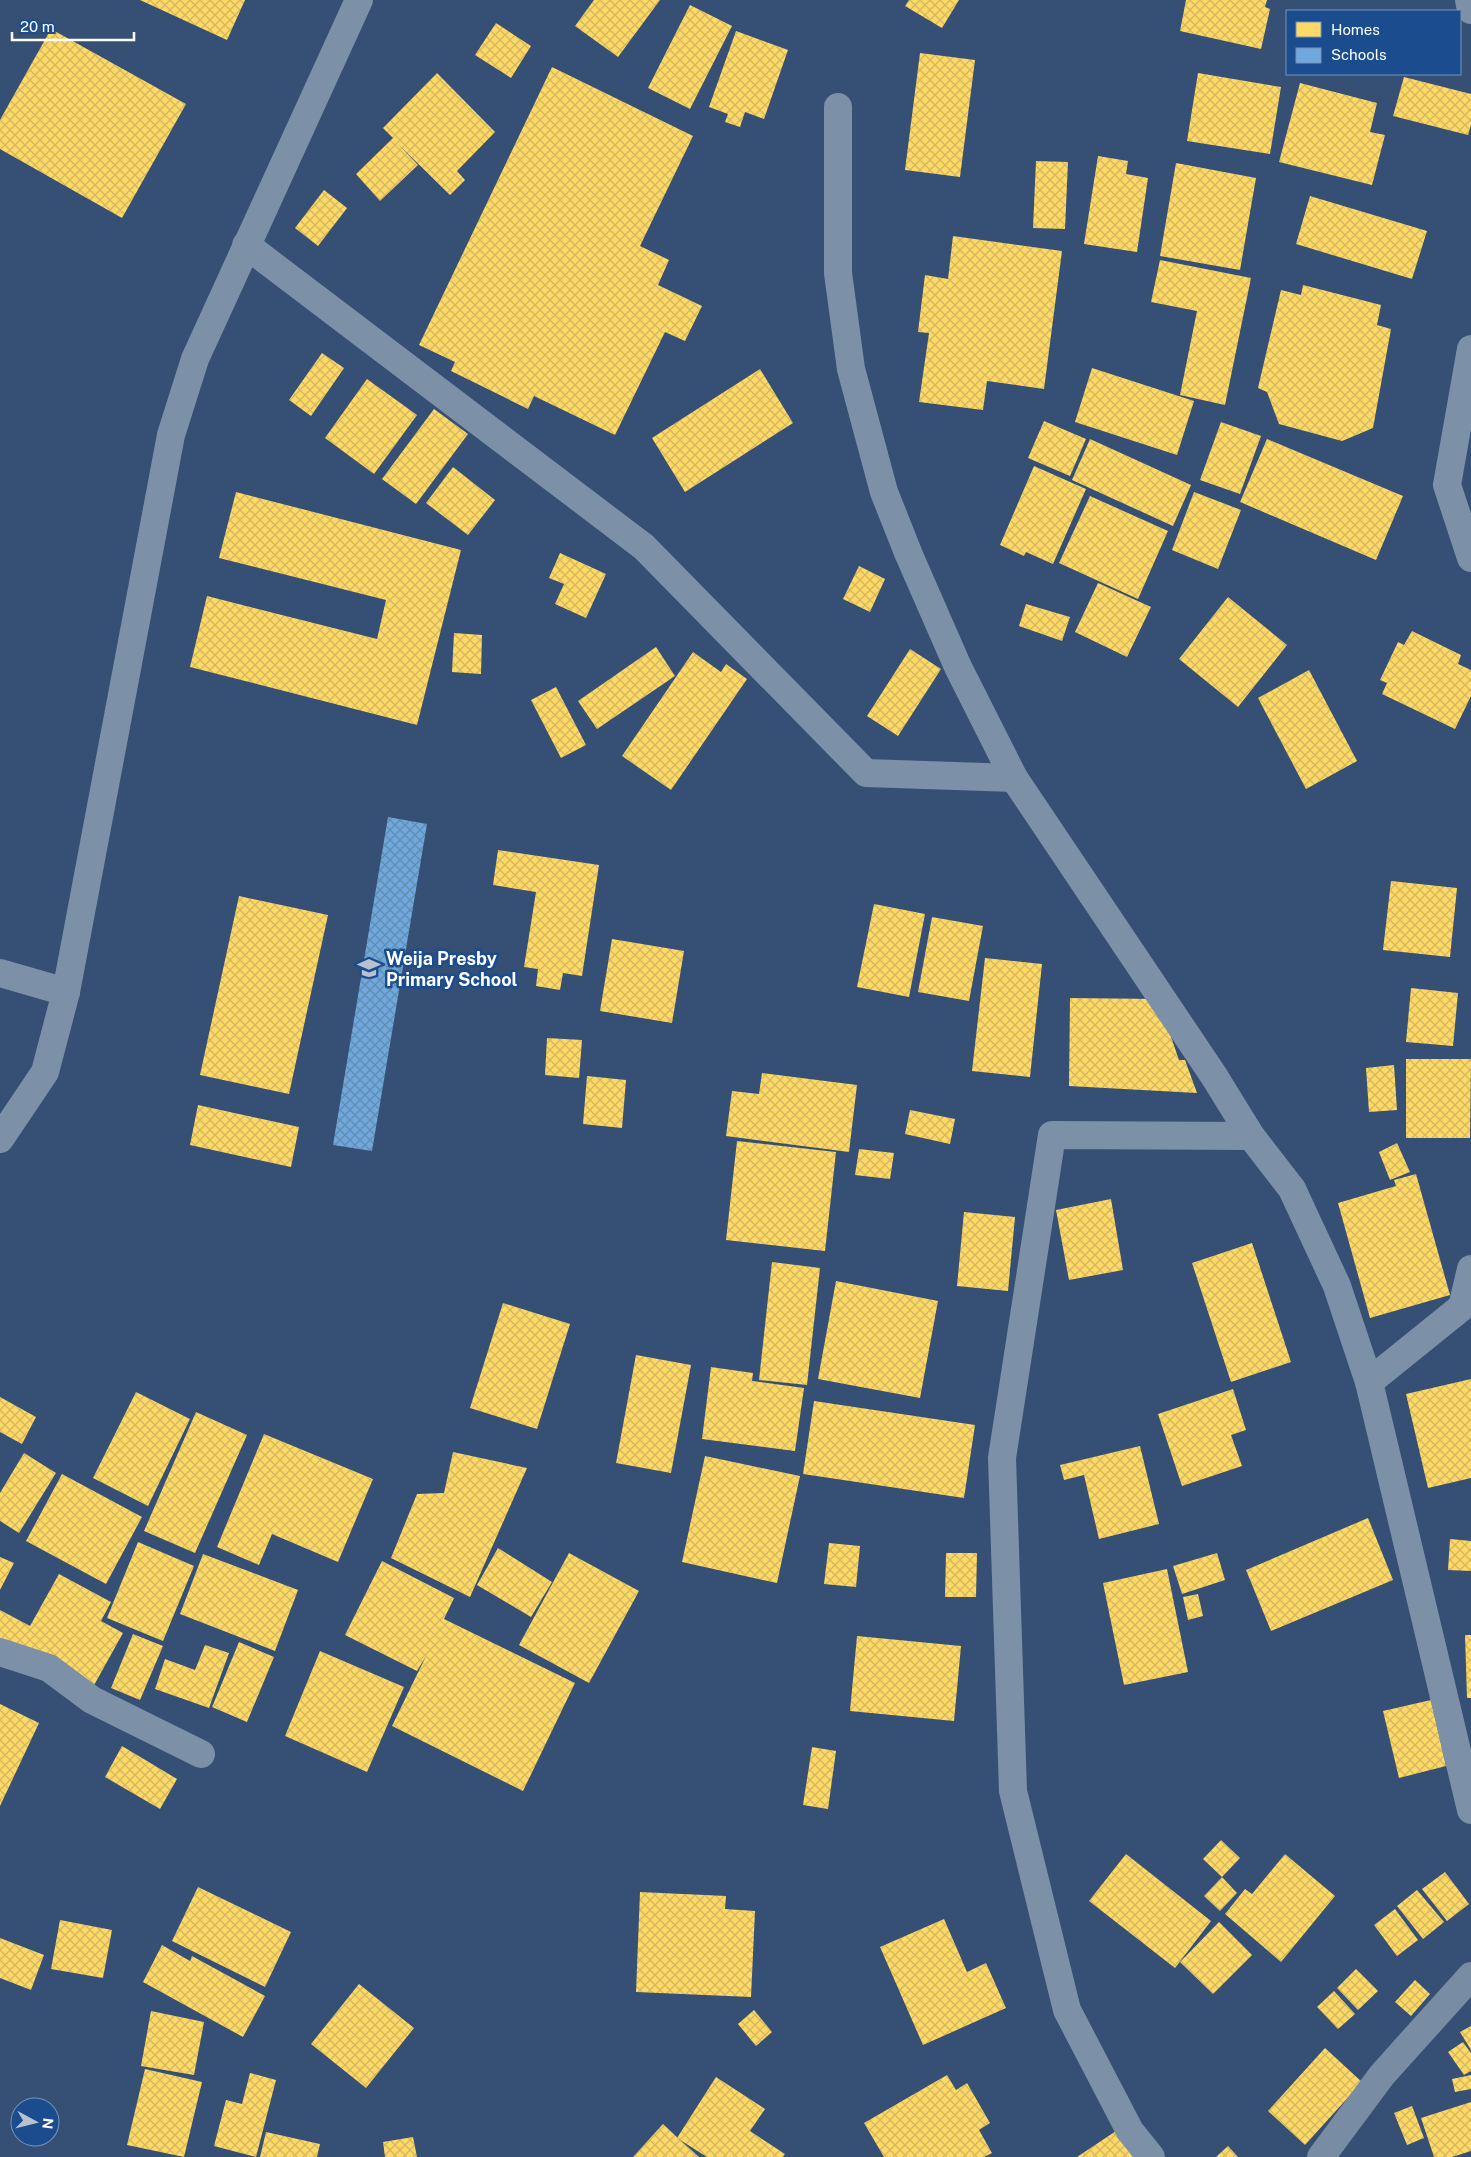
<svg xmlns="http://www.w3.org/2000/svg" width="1471" height="2157" viewBox="0 0 1471 2157" font-family="'Public Sans',sans-serif">
	<style>
		.homes { fill: url(#homes-cross-hatch) }
		.schools { fill: url(#schools-cross-hatch) }
		.lines { fill: none; stroke-linecap: round; stroke-linejoin: round }
		.street { stroke: #7c90a8; stroke-width: 28 }
		.secondary { stroke: #788ca4; stroke-width: 28 }
		.labels { text-anchor: middle; dominant-baseline: central; stroke-width: 5; stroke-linejoin: round; paint-order: stroke }
		.poi-label { font-size: 18px; font-weight: bold; fill: #fff; stroke: #1b4d8e; text-anchor: start }
	</style>
	<defs>
		<pattern id="homes-cross-hatch" width="8" height="8" patternUnits="userSpaceOnUse" patternTransform="scale(1.25)"><rect width="8" height="8" fill="#ffd966"/><path d="M0 0l8 8M0 8l8-8" fill="none" stroke="#d2b660"/></pattern>
		<pattern id="schools-cross-hatch" width="8" height="8" patternUnits="userSpaceOnUse" patternTransform="scale(1.25)"><rect width="8" height="8" fill="#6fa8dc"/><path d="M0 0l8 8M0 8l8-8" fill="none" stroke="#648cb1"/></pattern>
	</defs>
	<rect width="100%" height="100%" fill="#355074"/>
	<g class="homes">
		<path d="M140,0h105l-18,40z"/>
		<path d="M594,0h66l-42,57 -43,-31z"/>
		<path d="M909,0h50l-17,28 -37,-22z"/>
		<path d="M1186,0h81l-2,7 5,2 -9,40 -81,-18z"/>
		<path d="M690,5l42,21 -42,83 -42,-21z"/>
		<path d="M496,23l35,23 -20,32 -36,-23z"/>
		<path d="M51,29l135,75 -64,114 -122,-69v-29z"/>
		<path d="M736,31l52,19 -24,69 -19,-7 -5,15 -15,-5 3,-8 -19,-7z"/>
		<path d="M920,53l55,7 -15,117 -55,-7z"/>
		<path d="M552,67l141,69 -53,110 29,14 -11,25 44,21 -17,35 -20,-9 -50,103 -81,-39 -6,13 -77,-38 4,-9 -36,-17z"/>
		<path d="M437,73l58,59 -38,39 8,9 -15,15 -52,-51 20,21 -38,36 -24,-27 37,-36 -10,-10z"/>
		<path d="M1198,73l83,14 -11,67 -83,-13z"/>
		<path d="M1404,77l67,17v31l-3,10 -75,-19z"/>
		<path d="M1300,83l77,20 -7,29 15,3 -13,50 -93,-23z"/>
		<path d="M1098,156l30,5 -2,13 22,4 -11,74 -53,-8z"/>
		<path d="M1036,161l32,1 -3,67 -32,-1z"/>
		<path d="M1176,163l80,15 -16,92 -80,-14z"/>
		<path d="M324,190l23,18 -29,38 -23,-18z"/>
		<path d="M1310,196l117,35 -15,48 -116,-35z"/>
		<path d="M953,236l109,15 -18,138 -57,-8 -4,29 -64,-8 10,-69 -11,-1 7,-57 23,4z"/>
		<path d="M1160,260l91,18 -26,127 -45,-10 17,-84 -46,-9z"/>
		<path d="M1303,285l78,20 -4,20 14,4 -18,99 -31,13 -63,-17 -12,-32 -9,-4 23,-98 20,5z"/>
		<path d="M322,353l22,15 -33,48 -22,-16z"/>
		<path d="M1092,368l102,33 -17,54 -102,-33z"/>
		<path d="M760,369l33,54 -108,69 -33,-54z"/>
		<path d="M367,379l50,36 -43,59 -49,-36z"/>
		<path d="M434,409l34,25 -52,70 -34,-25z"/>
		<path d="M1044,421l42,18 -16,37 -42,-18z"/>
		<path d="M1221,422l40,14 -21,58 -40,-14z"/>
		<path d="M1090,439l101,46 -18,41 -101,-46z"/>
		<path d="M1267,439l136,57 -27,64 -136,-58z"/>
		<path d="M1034,466l52,23 -33,75 -27,-12 -2,4 -24,-11z"/>
		<path d="M453,467l42,33 -27,35 -42,-32z"/>
		<path d="M236,492l225,58 -44,175 -227,-58 17,-71 170,43 9,-39 -167,-42z"/>
		<path d="M1194,492l47,18 -23,59 -46,-19z"/>
		<path d="M1090,496l78,35 -30,68 -79,-36z"/>
		<path d="M560,553l46,21 -20,44 -31,-14 9,-20 -15,-6z"/>
		<path d="M859,566l26,13 -15,33 -27,-13z"/>
		<path d="M1098,583l53,24 -24,50 -52,-25z"/>
		<path d="M1228,597l59,48 -49,62 -59,-48z"/>
		<path d="M1026,604l44,13 -8,24 -43,-15z"/>
		<path d="M1412,631l49,24 -3,9 13,6v26l-16,33 -73,-35 5,-11 -7,-3 18,-38 6,3z"/>
		<path d="M454,633l28,2 -1,39 -29,-2z"/>
		<path d="M656,647l19,29 -78,53 -19,-28z"/>
		<path d="M910,649l31,20 -43,67 -31,-20z"/>
		<path d="M693,652l28,20 5,-8 21,15 -76,111 -49,-34z"/>
		<path d="M1309,670l48,91 -51,28 -48,-91z"/>
		<path d="M556,687l30,58 -25,13 -30,-58z"/>
		<path d="M498,850l101,15 -17,111 -19,-3 -3,17 -24,-4 2,-17 -14,-2 12,-75 -43,-7z"/>
		<path d="M1391,881l66,7 -7,69 -67,-7z"/>
		<path d="M239,896l89,19 -39,179 -89,-19z"/>
		<path d="M874,904l51,10 -16,83 -52,-10z"/>
		<path d="M932,917l51,9 -14,75 -51,-9z"/>
		<path d="M612,939l72,12 -12,72 -72,-12z"/>
		<path d="M985,958l57,6 -12,113 -58,-6z"/>
		<path d="M1411,988l47,5 -5,53 -47,-4z"/>
		<path d="M1070,998l88,1 21,61h6l12,33 -128,-7z"/>
		<path d="M547,1038l35,2 -3,38 -34,-3z"/>
		<path d="M1406,1059h65l-1,79h-64z"/>
		<path d="M1394,1065l3,45 -28,2 -3,-44z"/>
		<path d="M762,1073l95,12 -8,67 -123,-16 6,-45 27,3z"/>
		<path d="M587,1076l39,4 -4,48 -39,-4z"/>
		<path d="M198,1105l101,22 -8,40 -101,-22z"/>
		<path d="M910,1110l45,9 -5,25 -45,-10z"/>
		<path d="M737,1141l99,11 -11,99 -99,-11z"/>
		<path d="M1397,1143l13,29 -20,8 -11,-28z"/>
		<path d="M859,1149l35,4 -4,26 -35,-4z"/>
		<path d="M1416,1174l34,121 -80,23 -32,-115 58,-17 -2,-6z"/>
		<path d="M1111,1199l12,71 -54,10 -13,-70z"/>
		<path d="M964,1212l51,5 -7,74 -51,-5z"/>
		<path d="M1252,1243l39,119 -60,20 -39,-119z"/>
		<path d="M772,1262l48,6 -13,117 -48,-5z"/>
		<path d="M836,1281l102,20 -18,97 -102,-19z"/>
		<path d="M503,1303l67,21 -33,105 -67,-21z"/>
		<path d="M636,1355l55,10 -20,108 -55,-10z"/>
		<path d="M711,1367l42,6 -1,8 52,7 -9,63 -93,-12z"/>
		<path d="M1471,1379v99l-43,10 -22,-94z"/>
		<path d="M1233,1389l13,41 -15,5 11,31 -60,20 -24,-72z"/>
		<path d="M136,1392l54,27 -42,87 -55,-28z"/>
		<path d="M0,1397l36,20 -14,27 -22,-12z"/>
		<path d="M814,1401l161,24 -11,73 -161,-24z"/>
		<path d="M196,1412l51,23 -52,118 -51,-22z"/>
		<path d="M264,1434l109,45 -35,83 -66,-28 -13,31 -42,-18z"/>
		<path d="M1140,1446l19,78 -60,15 -15,-64 -20,5 -4,-15z"/>
		<path d="M453,1452l74,16 -57,129 -79,-39 26,-64 27,-1z"/>
		<path d="M24,1453l32,20 -37,60 -19,-12v-28z"/>
		<path d="M705,1456l95,20 -23,107 -95,-21z"/>
		<path d="M62,1474l80,43 -36,67 -80,-43z"/>
		<path d="M1368,1518l25,62 -122,51 -25,-61z"/>
		<path d="M1450,1539l21,2v30l-23,-1z"/>
		<path d="M138,1542l56,24 -31,75 -56,-23z"/>
		<path d="M829,1543l31,3 -4,41 -32,-3z"/>
		<path d="M498,1548l54,34 -21,35 -54,-32z"/>
		<path d="M569,1553l70,38 -50,92 -70,-38z"/>
		<path d="M946,1553h31l-1,44h-31z"/>
		<path d="M1217,1553l8,27 -43,14 -9,-28z"/>
		<path d="M203,1554l95,36 -23,61 -95,-37z"/>
		<path d="M0,1557l14,6 -14,27z"/>
		<path d="M382,1561l72,37 -10,21 131,64 -52,108 -131,-65 34,-70 -9,15 -72,-36z"/>
		<path d="M1167,1569l21,103 -64,13 -21,-102z"/>
		<path d="M59,1574l52,28 -10,19 22,12 -30,54 -93,-46v-31l30,16z"/>
		<path d="M1198,1594l5,22 -15,4 -5,-23z"/>
		<path d="M133,1634l30,12 -23,54 -29,-12z"/>
		<path d="M1465,1635h6v63h-4z"/>
		<path d="M857,1636l104,10 -7,75 -104,-10z"/>
		<path d="M239,1642l35,15 -27,65 -35,-15z"/>
		<path d="M205,1645l24,8 -20,55 -54,-19 10,-30 30,11z"/>
		<path d="M320,1651l84,36 -37,85 -82,-36z"/>
		<path d="M1431,1700l15,66 -47,12 -16,-67z"/>
		<path d="M0,1704l39,19 -39,83z"/>
		<path d="M122,1746l55,33 -17,30 -55,-32z"/>
		<path d="M812,1747l24,4 -8,58 -25,-4z"/>
		<path d="M1221,1840l19,18 -18,19 -19,-18z"/>
		<path d="M1126,1854l85,67 -36,47 -86,-67z"/>
		<path d="M1285,1854l50,42 -54,66 -56,-48 20,-25 7,5z"/>
		<path d="M1445,1872l24,32 -22,17 -25,-32z"/>
		<path d="M1222,1877l15,16 -17,18 -16,-15z"/>
		<path d="M198,1887l93,45 -26,55 -93,-46z"/>
		<path d="M1417,1890l27,32 -21,17 -26,-33z"/>
		<path d="M640,1892l86,4 -1,13 30,2 -4,86 -115,-5z"/>
		<path d="M1395,1909l23,31 -21,16 -23,-31z"/>
		<path d="M944,1919l23,53 19,-9 20,45 -83,37 -43,-98z"/>
		<path d="M60,1920l52,10 -9,48 -52,-9z"/>
		<path d="M1219,1922l33,33 -39,39 -33,-32z"/>
		<path d="M0,1938l44,17 -13,35 -31,-12z"/>
		<path d="M162,1945l28,16 2,-5 73,40 -22,41 -100,-55z"/>
		<path d="M1356,1969l22,22 -20,19 -21,-22z"/>
		<path d="M1415,1980l15,14 -19,22 -16,-14z"/>
		<path d="M359,1984l55,44 -48,60 -55,-44z"/>
		<path d="M1334,1991l21,23 -17,15 -21,-22z"/>
		<path d="M754,2010l18,22 -16,14 -18,-22z"/>
		<path d="M151,2011l53,11 -10,53 -53,-9z"/>
		<path d="M1471,2026v24l-11,-18z"/>
		<path d="M1463,2042l8,11v18l-7,4 -16,-23z"/>
		<path d="M1325,2048l37,34 -57,63 -37,-34z"/>
		<path d="M145,2069l57,13 -18,75 -57,-12z"/>
		<path d="M250,2073l26,7 -20,77 -42,-11 12,-46 16,4z"/>
		<path d="M947,2075l9,15 11,-7 23,40 -11,7 13,23 -8,4h-100l-20,-34z"/>
		<path d="M1471,2075v14l-16,3 -3,-13z"/>
		<path d="M716,2077l49,32 -15,22 35,23 -2,3h-76l-30,-19z"/>
		<path d="M1471,2102v49l-19,6h-18l-13,-39z"/>
		<path d="M1412,2106l12,32 -17,7 -13,-32z"/>
		<path d="M663,2124l15,14 21,19h-66z"/>
		<path d="M1116,2131l17,26h-56z"/>
		<path d="M266,2132l54,12 -3,13h-57z"/>
		<path d="M413,2137l4,20h-32l-2,-15z"/>
		<path d="M1228,2146l10,11h-22z"/>
	</g>
	<path class="schools" d="M388,817l39,7 -55,327 -39,-6z"/>
	<g class="lines">
		<g class="street">
			<path d="M1469,0l2,10"/>
			<path d="M838,107v166l13,96 33,123 25,63 49,112 56,111 200,298 37,60 41,53 45,97 32,96 102,428"/>
			<path d="M246,245l398,302 222,226 148,5"/>
			<path d="M1471,349l-24,136 24,73"/>
			<path d="M0,973l66,19"/>
			<path d="M0,1139l45,-67 21,-80 105,-557 24,-76 164,-359"/>
			<path d="M1369,1382l93,-75 9,-38"/>
			<path d="M0,1652l49,16 43,32 109,54"/>
			<path d="M1151,2157l-21,-26 -63,-121 -54,-219 -11,-333 50,-323 199,1"/>
		</g>
		<path class="secondary" d="M1321,2157l61,-82 89,-99"/>
	</g>
	<defs>
		<symbol id="school-bare" viewBox="-9 -9 18 18"><path d="M0-5L7-2L0 1L-7-2ZM-4 1L0 2.5L4 1V4Q0 6-4 4Z" fill="#b8c2ce" stroke="#1b4d8e" stroke-width="2.5" paint-order="stroke"/></symbol>
	</defs>
	<g fill-rule="evenodd">
		<use href="#school-bare" x="353" y="952" width="32" height="32"/>
	</g>
	<g class="labels">
		<g class="poi-label">
			<text x="386" y="958">Weija Presby<tspan x="386" dy="21">Primary School</tspan></text>
		</g>
	</g>
	<rect x="1286" y="10" width="175" height="65" fill="#1b4d8e" stroke="#7694bb"/>
	<rect x="1296" y="22" width="25" height="15" fill="#ffd966" stroke="#7694bb"/>
	<text x="1331" y="35" font-size="15" fill="#ffffff">Homes</text>
	<rect x="1296" y="48" width="25" height="15" fill="#6fa8dc" stroke="#7694bb"/>
	<text x="1331" y="60" font-size="15" fill="#ffffff">Schools</text>
	<g transform="translate(35 2122) rotate(97)"><circle r="24" fill="#1b4d8e" stroke="#7694bb"/>
	<path d="M0-4L9 19L0 12L-9 19Z" fill="#b8c2ce"/>
	<text y="-8" font-size="14" font-weight="bold" text-anchor="middle" fill="#ffffff">N</text>
	</g>
	<path d="M12 32v8h122v-8" fill="none" stroke="#ffffff" stroke-width="2.5"/>
	<text x="20" y="32" font-size="15" fill="#ffffff" stroke="#1b4d8e" stroke-width="4" paint-order="stroke">20 m</text>
</svg>
